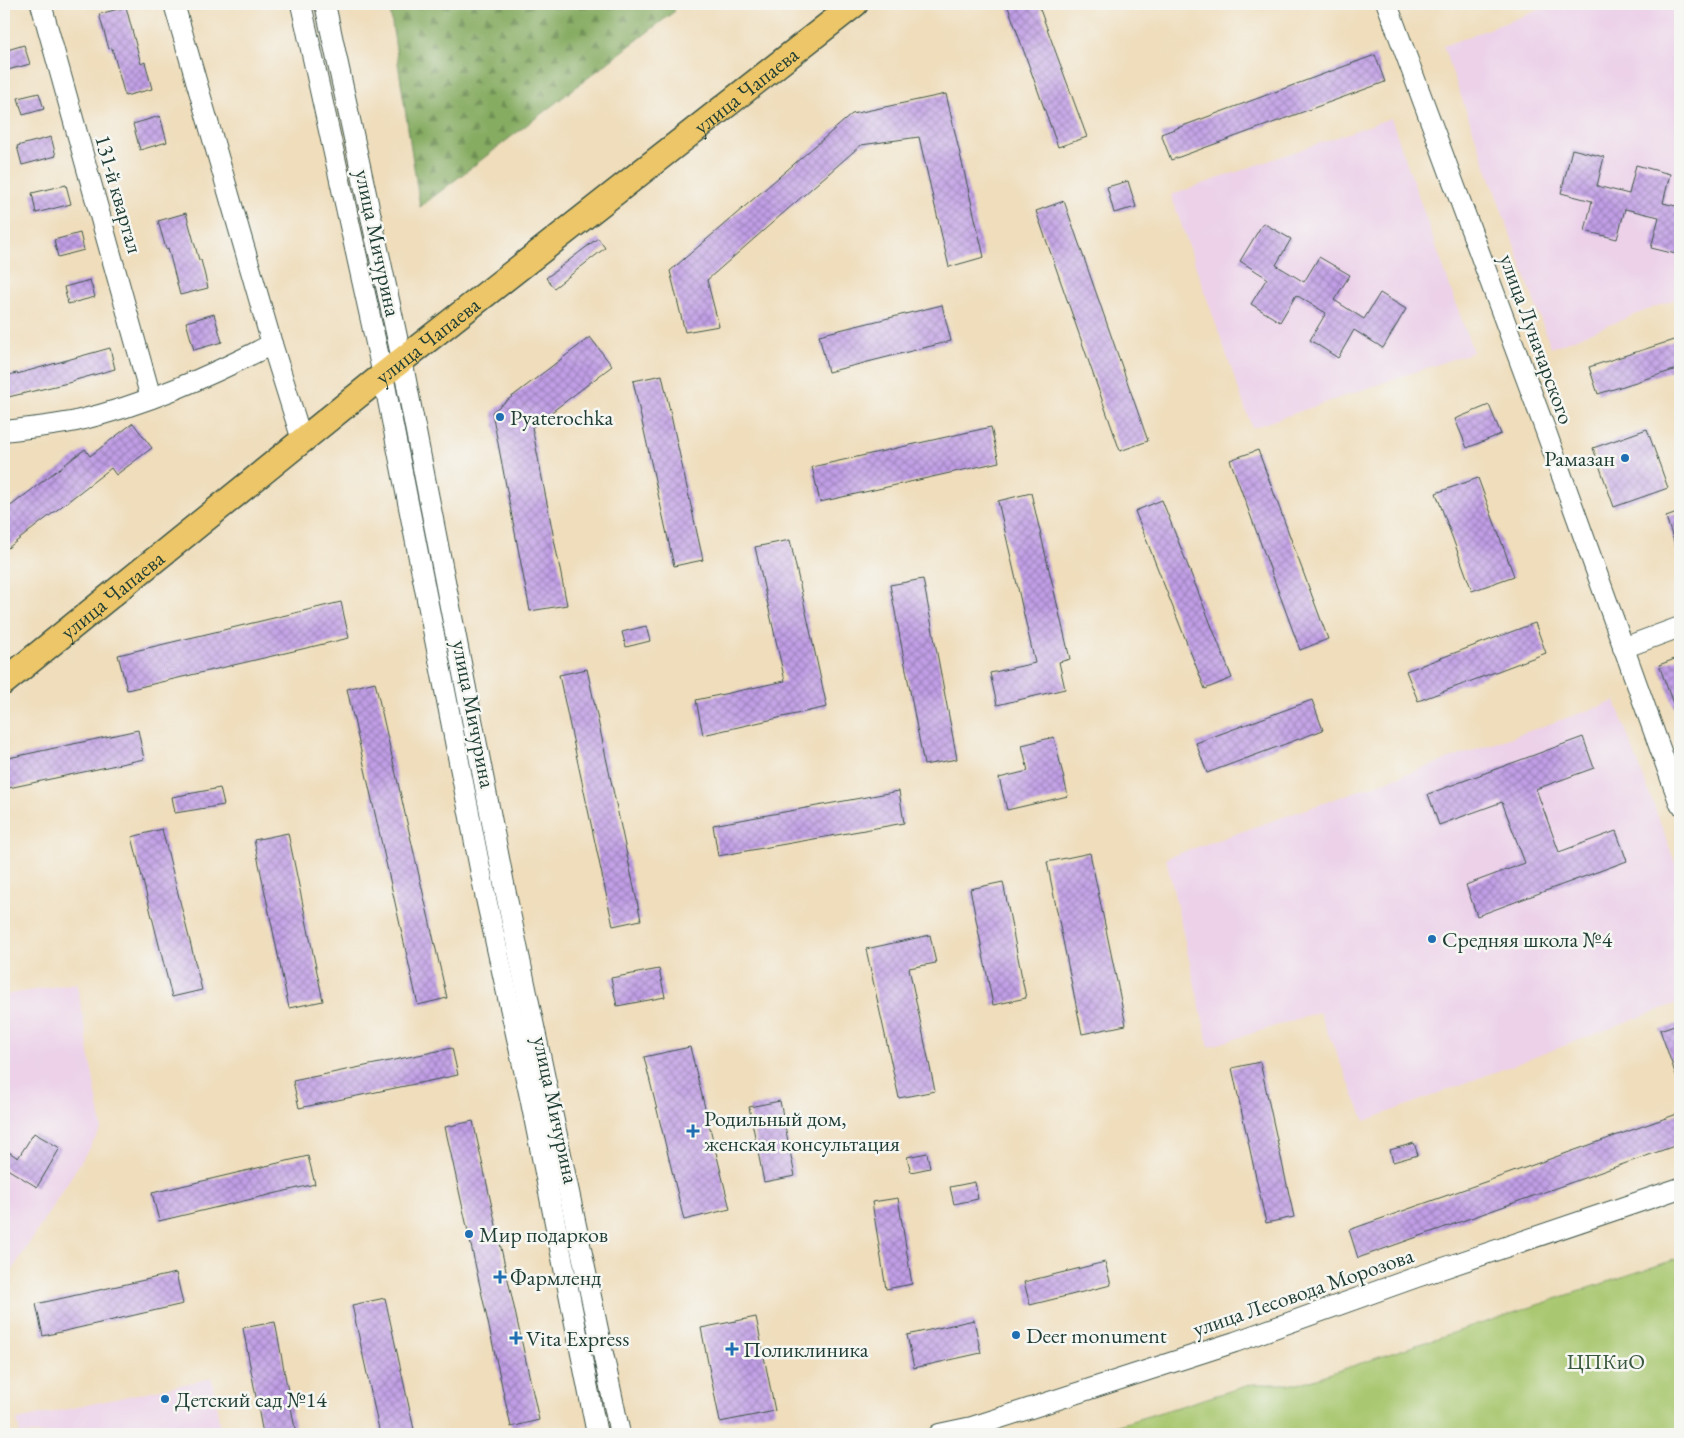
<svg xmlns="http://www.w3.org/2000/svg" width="1684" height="1438" viewBox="0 0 1684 1438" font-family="'EB Garamond',serif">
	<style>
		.built { fill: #ecd1e9 }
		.forest { fill: url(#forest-firs); stroke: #52744b }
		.green { fill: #a9c76f; stroke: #648252 }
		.building { fill: url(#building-cross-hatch) }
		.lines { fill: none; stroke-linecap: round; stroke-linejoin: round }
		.minor-casing { stroke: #3e5548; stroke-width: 22 }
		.major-casing { stroke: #3e5548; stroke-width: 28 }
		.minor { stroke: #fff; stroke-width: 20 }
		.major { stroke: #ecc669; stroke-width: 25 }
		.poi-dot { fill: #1f6fb2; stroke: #f6f6f2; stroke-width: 2 }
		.labels { text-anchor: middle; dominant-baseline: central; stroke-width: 5; stroke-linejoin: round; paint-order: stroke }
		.street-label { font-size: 22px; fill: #1f3d34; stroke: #f6f6f2 }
		.poi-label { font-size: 22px; fill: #1f3d34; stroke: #f6f6f2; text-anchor: start }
		.park-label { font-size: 22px; fill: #3b5940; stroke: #f6f6f2 }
	</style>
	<defs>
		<pattern id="forest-firs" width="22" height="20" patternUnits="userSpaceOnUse" patternTransform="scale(1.25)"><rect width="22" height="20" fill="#86ac62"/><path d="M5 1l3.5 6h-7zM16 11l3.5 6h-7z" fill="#6d8d52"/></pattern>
		<pattern id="building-cross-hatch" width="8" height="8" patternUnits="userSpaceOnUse" patternTransform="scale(1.25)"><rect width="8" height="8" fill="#c19ee6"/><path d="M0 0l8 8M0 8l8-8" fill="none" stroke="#9c82bb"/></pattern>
	</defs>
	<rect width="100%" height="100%" fill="#f6f6f2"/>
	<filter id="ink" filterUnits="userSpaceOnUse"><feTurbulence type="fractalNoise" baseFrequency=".02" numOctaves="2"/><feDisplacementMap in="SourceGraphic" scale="10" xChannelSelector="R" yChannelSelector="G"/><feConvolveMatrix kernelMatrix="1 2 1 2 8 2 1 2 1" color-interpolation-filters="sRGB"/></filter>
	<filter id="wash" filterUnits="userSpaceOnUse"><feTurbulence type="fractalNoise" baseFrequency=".0096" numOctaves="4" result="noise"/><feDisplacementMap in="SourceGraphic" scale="20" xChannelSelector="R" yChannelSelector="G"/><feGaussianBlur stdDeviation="1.12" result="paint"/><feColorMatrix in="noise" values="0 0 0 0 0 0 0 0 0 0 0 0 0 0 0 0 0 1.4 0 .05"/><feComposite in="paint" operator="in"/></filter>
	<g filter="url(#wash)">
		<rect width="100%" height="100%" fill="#efddbb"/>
		<g class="built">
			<path d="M1555,4h125v293l-129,51 -108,-302z"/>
			<path d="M1391,118l82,234 -221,76 -81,-233z"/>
			<path d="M1615,701l65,175v126l-315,119 -46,-109 -110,35 -43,-189z"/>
			<path d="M77,983l25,145 -98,155v-288z"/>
			<path d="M212,1378l9,56h-201l-3,-14z"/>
		</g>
		<path class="forest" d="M389,4h281l5,7 -255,196z"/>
		<path class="green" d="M1680,1258v176h-591l164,-50h45z"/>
		<g id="blocks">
			<g class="building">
				<path d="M1007,4h31l49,133 -29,10z"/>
				<path d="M126,7l15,57 4,-2 7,27 -27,7 -13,-48 -3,1 -10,-35z"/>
				<path d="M24,45l6,19 -26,7v-20z"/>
				<path d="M1375,55l10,27 -214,78 -10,-26z"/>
				<path d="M39,93l5,16 -21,6 -5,-17z"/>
				<path d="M946,94l38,163 -35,10 -30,-130 -58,8 -154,135 12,46 -34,6 -15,-61 182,-157z"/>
				<path d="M160,116l7,26 -27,8 -7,-26z"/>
				<path d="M51,137l5,19 -34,9 -5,-19z"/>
				<path d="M1572,149l32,8 -7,29 32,8 7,-29 34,9 -7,29 17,4v48l-29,-7 8,-31 -34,-8 -8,30 -32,-8 7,-30 -31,-8z"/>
				<path d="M1128,181l8,26 -22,6 -7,-26z"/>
				<path d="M66,185l5,19 -35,9 -4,-20z"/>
				<path d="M1064,201l84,240 -28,10 -84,-240z"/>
				<path d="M186,213l13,47h2l7,28 -28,7 -12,-47 -2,1 -8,-28z"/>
				<path d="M1263,223l28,16 -15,26 28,17 15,-25 31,18 -16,25 30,19 16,-26 26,16 -23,39 -29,-18 -16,28 -28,-18 16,-27 -30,-18 -16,27 -29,-18 16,-26 -27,-17z"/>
				<path d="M80,233l4,17 -26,7 -4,-17z"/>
				<path d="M598,238l7,10 -51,40 -8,-10z"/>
				<path d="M90,280l5,17 -27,7 -4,-17z"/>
				<path d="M942,305l9,36 -123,31 -9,-37z"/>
				<path d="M214,314l8,28 -28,8 -8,-28z"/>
				<path d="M590,337l22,29 -80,61 35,178 -37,6 -38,-199z"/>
				<path d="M1680,338v30l-82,26 -9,-27z"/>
				<path d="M110,348l5,21 -43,12v1l-68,16v-22l13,-3v1z"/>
				<path d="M662,375l41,185 -29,6 -41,-185z"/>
				<path d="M1489,405l12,29 -34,14 -12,-29z"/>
				<path d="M133,423l19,25 -36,27 -5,-7 -107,83v-40l81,-62 5,7z"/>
				<path d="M991,427l8,35 -179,40 -8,-35z"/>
				<path d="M1647,429l21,59 -54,19 -21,-59z"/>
				<path d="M1258,450l70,189 -28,11 -70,-190z"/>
				<path d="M1478,478l36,98 -42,15 -36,-98z"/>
				<path d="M1031,493l39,166 -11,3 6,27 -68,16 -7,-32 45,-10 -37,-162z"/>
				<path d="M1162,500l70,178 -27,11 -70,-178z"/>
				<path d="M1680,512v41l-2,1 -12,-37z"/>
				<path d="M790,540l37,167 -124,28 -7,-35 89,-19 -30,-134z"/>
				<path d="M923,579l34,180 -33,6 -34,-180z"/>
				<path d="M341,602l8,36 -222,52 -9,-35z"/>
				<path d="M1535,623l11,30 -128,48 -12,-30z"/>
				<path d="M646,626l4,15 -24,6 -4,-15z"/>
				<path d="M1680,657v63h-1l-20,-55z"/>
				<path d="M587,669l54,251 -28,6 -54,-251z"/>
				<path d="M375,682l72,316 -29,7 -71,-316z"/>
				<path d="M1312,700l11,30 -116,43 -11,-30z"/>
				<path d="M138,730l6,29 -140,30v-30z"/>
				<path d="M1054,737l14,59 -61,14 -8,-32 29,-7 -6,-26z"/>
				<path d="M1583,737l11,31 -58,21 23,63 57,-21 11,30 -150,55 -11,-31 59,-22 -23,-61 -63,23 -11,-31z"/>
				<path d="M220,788l4,17 -49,8 -3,-16z"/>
				<path d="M899,791l5,32 -186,33 -5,-31z"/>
				<path d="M162,829l40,161 -30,7 -40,-160z"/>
				<path d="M288,833l35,168 -34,7 -35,-168z"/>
				<path d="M1090,853l36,172 -44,9 -35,-172z"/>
				<path d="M1003,882l23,116 -33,7 -23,-116z"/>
				<path d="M930,935l6,28 -27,5 26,123 -36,7 -33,-149z"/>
				<path d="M659,969l6,28 -48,9 -6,-28z"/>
				<path d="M1680,1023v58h-2l-18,-51z"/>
				<path d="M690,1047l40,162 -46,11 -40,-163z"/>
				<path d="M452,1048l6,27 -159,33 -6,-27z"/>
				<path d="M1260,1062l34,155 -28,6 -34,-155z"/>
				<path d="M780,1101l15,75 -31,6 -15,-75z"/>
				<path d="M1680,1113v31l-322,114 -9,-28z"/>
				<path d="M473,1121l66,299 -28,7 -66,-300z"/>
				<path d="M34,1133l26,15 -23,39 -33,-20v-18l14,9z"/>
				<path d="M1414,1143l4,12 -25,7 -3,-12z"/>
				<path d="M927,1153l3,15 -19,4 -4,-15z"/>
				<path d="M308,1156l7,28 -156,37 -7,-28z"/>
				<path d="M975,1182l3,17 -24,5 -4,-17z"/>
				<path d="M898,1198l14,86 -26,5 -14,-87z"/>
				<path d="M1105,1262l6,23 -81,20 -6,-23z"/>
				<path d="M176,1273l7,31 -140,32 -7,-32z"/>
				<path d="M385,1298l30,136h-35l-28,-129z"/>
				<path d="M756,1317l19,94 -55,11 -19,-94z"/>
				<path d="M974,1320l7,33 -67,15 -7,-33z"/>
				<path d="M275,1322l21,112h-33l-20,-106z"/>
			</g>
		</g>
	</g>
	<g filter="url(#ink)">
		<use href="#blocks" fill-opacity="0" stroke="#3e5548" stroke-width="1"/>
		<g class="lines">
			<defs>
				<g id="minor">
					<path d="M41,4l110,394"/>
					<path d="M174,4l98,340 30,96"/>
					<path d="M301,4l82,371 102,519 45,203 67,337"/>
					<path d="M325,4l77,356 103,529 115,545"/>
					<path d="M1387,4l158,425 135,375"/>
					<path d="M4,431c24,-3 48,-5 72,-10 69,-16 134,-45 196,-77"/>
					<path d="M1623,648l57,-21"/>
					<path d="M939,1434l33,-7 263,-85 179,-64 266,-90"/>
				</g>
				<g id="major">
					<path id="s1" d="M4,682l379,-307 472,-371"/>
				</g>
			</defs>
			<use href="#minor" class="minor-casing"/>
			<use href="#major" class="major-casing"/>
			<use href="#minor" class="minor"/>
			<use href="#major" class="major"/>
		</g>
	</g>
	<g class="poi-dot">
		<circle cx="500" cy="417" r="5"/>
		<circle cx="1625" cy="458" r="5"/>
		<circle cx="1432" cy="939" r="5"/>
		<path d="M690.5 1123.5h5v5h5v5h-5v5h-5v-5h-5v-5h5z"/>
		<circle cx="469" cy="1234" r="5"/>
		<path d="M497.5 1269.5h5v5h5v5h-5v5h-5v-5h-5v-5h5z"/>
		<circle cx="1016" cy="1335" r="5"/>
		<path d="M513.5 1330.5h5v5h5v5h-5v5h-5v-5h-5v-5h5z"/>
		<path d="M729.5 1341.5h5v5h5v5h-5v5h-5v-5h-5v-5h5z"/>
		<circle cx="165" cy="1399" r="5"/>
	</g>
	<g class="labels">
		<g class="street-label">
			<text stroke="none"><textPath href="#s1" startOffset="949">улица Чапаева</textPath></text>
			<text transform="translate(119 194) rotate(74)">131-й квартал</text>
			<text transform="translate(378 243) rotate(78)">улица Мичурина</text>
			<text transform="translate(1537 339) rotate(70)">улица Луначарского</text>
			<text stroke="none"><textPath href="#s1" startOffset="544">улица Чапаева</textPath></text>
			<text stroke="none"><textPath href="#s1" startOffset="139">улица Чапаева</textPath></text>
			<text transform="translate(474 714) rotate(79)">улица Мичурина</text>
			<text transform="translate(556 1110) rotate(78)">улица Мичурина</text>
			<text transform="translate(1303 1292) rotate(-19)">улица Лесовода Морозова</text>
		</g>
		<g class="poi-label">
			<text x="510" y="417">Pyaterochka</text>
			<text x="1615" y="458" text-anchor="end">Рамазан</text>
			<text x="1442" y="939">Средняя школа №4</text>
			<text x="704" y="1118">Родильный дом,<tspan x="704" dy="25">женская консультация</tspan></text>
			<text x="479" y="1234">Мир подарков</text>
			<text x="510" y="1277">Фармленд</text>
			<text x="1026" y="1335">Deer monument</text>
			<text x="526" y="1338">Vita Express</text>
			<text x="743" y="1349">Поликлиника</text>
			<text x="175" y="1399">Детский сад №14</text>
		</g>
		<g class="park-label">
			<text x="1606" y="1361">ЦПКиО</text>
		</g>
	</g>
	<rect width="1684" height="1438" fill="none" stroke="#f6f6f2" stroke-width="20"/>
</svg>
